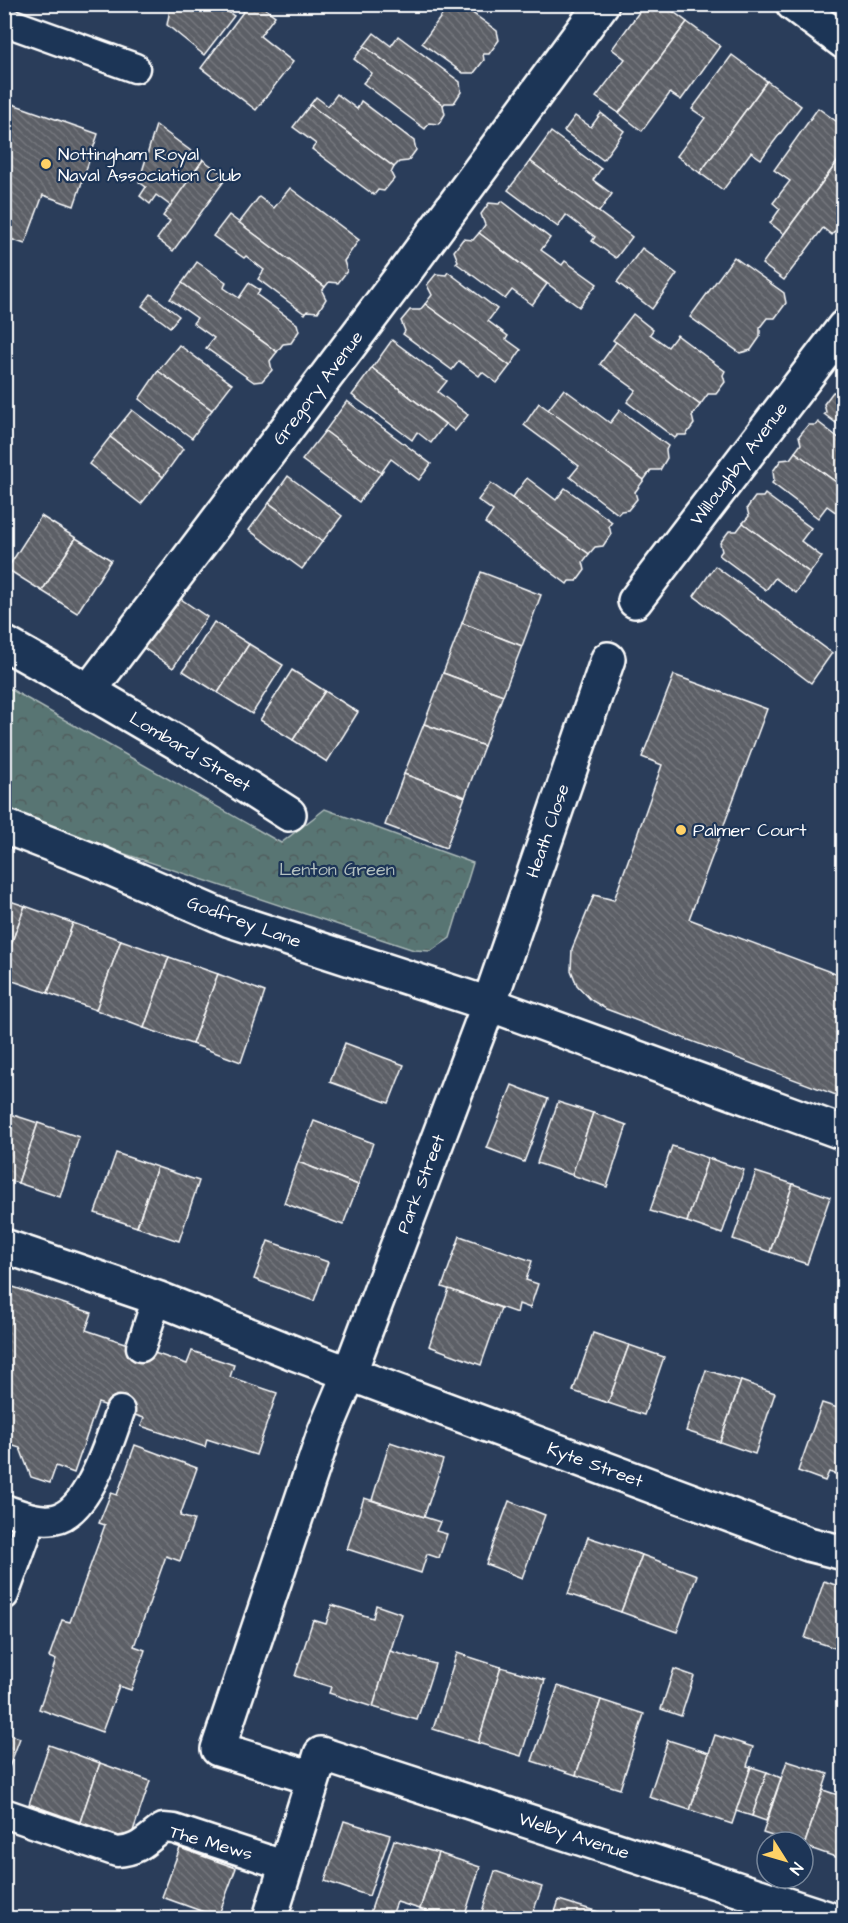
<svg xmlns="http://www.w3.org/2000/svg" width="848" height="1923" viewBox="0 0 848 1923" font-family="'Architects Daughter',sans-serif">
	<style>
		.park { fill: url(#park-crowns); stroke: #acbab9; stroke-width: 1.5 }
		.building { fill: url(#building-back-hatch); stroke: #fff; stroke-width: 1.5 }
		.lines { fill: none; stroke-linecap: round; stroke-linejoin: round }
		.lane-casing { stroke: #fff; stroke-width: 33 }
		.street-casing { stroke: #fff; stroke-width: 38 }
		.primary-casing { stroke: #fff; stroke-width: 38 }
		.lane { stroke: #1d3557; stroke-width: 28 }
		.street { stroke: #1d3557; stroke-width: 33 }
		.primary { stroke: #1d3557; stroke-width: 33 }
		.poi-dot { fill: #ffd166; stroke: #1d3557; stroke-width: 2 }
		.labels { text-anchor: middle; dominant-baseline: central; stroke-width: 4.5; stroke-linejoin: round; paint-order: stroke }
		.poi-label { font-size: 18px; fill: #fff; stroke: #1d3557; text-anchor: start }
		.street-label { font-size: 18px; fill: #fff; stroke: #1d3557 }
		.park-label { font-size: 18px; fill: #b4c1c0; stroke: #1d3557 }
	</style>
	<defs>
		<pattern id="park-crowns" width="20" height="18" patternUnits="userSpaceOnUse" patternTransform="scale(1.5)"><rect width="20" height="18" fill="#587573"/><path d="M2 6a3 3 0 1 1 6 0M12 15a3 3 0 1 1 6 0" fill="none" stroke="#515e5e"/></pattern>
		<pattern id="building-back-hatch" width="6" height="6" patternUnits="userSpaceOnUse" patternTransform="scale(1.5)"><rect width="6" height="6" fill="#5c5f66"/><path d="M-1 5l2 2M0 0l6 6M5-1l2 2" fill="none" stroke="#74777d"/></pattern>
	</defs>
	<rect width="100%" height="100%" fill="#2a3d5a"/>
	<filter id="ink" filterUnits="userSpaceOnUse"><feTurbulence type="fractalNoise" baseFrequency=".0167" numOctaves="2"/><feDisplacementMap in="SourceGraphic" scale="12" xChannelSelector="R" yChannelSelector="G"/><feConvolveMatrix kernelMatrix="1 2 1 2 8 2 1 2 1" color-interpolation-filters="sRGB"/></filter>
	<g filter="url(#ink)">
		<path class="park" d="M5,686l276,157 44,-34 148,54 -23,75 -19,13 -17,-1 -409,-136z"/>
		<g class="building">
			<path d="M171,4h51l-1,3 13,9 -30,39 -37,-30z"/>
			<path d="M249,4h10l16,12 -15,20 33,26 -37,48 -55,-42z"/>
			<path d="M450,4h10l37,27 2,9 -10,14h-6l1,6 -10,13h-11l-41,-30z"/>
			<path d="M645,4h18l24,18 -68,91 -23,-16 29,-38 -13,-10z"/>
			<path d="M687,22l33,24 -39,54 -11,-7 -28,38 -23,-18z"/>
			<path d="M374,33l17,13 7,-10 62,46 1,10 -7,11h-9l-2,2 -79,-59z"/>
			<path d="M364,46l79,59 2,9 -6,10 -10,-1 -4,6 -62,-46 9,-10 -18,-14z"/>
			<path d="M732,55l35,26 -67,92 -23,-17 28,-38 -13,-9z"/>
			<path d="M767,81l34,25 -40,53 -10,-7 -28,38 -23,-17z"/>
			<path d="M337,94l20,15 4,-8 53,40 2,9 -8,11 -9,1 -5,5 -84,-62 6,-8 12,9z"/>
			<path d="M4,101l94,33 -24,72 -31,-11 -18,49 -21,-7z"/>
			<path d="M310,105l84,62 -3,6 3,6 -10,12 -6,-1 -4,5 -62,-46 4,-5 -23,-17z"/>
			<path d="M818,108l26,19v26l-60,81 -14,-11 10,-14 -7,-6 17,-22 -16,-11z"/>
			<path d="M601,113l23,18 -21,29 -39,-29 11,-15 16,11z"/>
			<path d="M156,125l47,35 -32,46 -15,-11 -6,9 -10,-8 6,-9 -7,-5z"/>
			<path d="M551,132l50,37 -8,11 19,14 -13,18 -69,-51z"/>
			<path d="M844,153v66l-12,16 -9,-7 -39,52 -22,-16z"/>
			<path d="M203,160l24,17 -54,74 -16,-12 13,-18 -7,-5z"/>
			<path d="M530,161l102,76 -16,21 -24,-17 3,-4 -29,-22 -8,12 -50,-37z"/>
			<path d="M290,188l69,52 -15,21 3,10 -9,12 -9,-1 -4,5 -86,-64 20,-26 15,11z"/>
			<path d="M502,201l48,37 -9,12 21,15 3,-4 32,23 -18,23 -100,-74 6,-8 -4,-11 8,-11 10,1z"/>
			<path d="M229,215l96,72 -3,4 4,8 -8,13 -11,-1 -2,3 -47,-35 6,-9 -18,-14 -2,2 -31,-22z"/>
			<path d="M479,233l68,51 -15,21 -20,-15 -7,9 -49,-36 2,-2 -4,-10 9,-12 10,1z"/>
			<path d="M642,248l35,26 -25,35 -35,-27z"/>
			<path d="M734,257l50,36 2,10 -11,15h-8l-7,9v10l-9,13 -11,3 -50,-36z"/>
			<path d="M197,262l29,20 -2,6 15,10 10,-15 11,7 -3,5 40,29 2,7 -8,12 -8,1 -6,8 -95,-69z"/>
			<path d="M448,272l49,37 -9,12 20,15 -2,3 15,11 -11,16 -85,-62 7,-9 -5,-10 9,-11 10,1z"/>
			<path d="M182,283l95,69 -7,9 2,9 -10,11 -8,1 -48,-34 8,-10 -21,-15 4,-5 -27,-19z"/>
			<path d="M151,294l28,22 -9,11 -28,-21z"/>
			<path d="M425,304l85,62 -13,17 -15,-11 -3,4 -20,-15 -7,9 -49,-36 2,-3 -4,-10 9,-11h10z"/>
			<path d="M633,314l20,16 -3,4 18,13 9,-12 48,36 -2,4 2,7 -9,12h-8l-8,11 -87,-65z"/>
			<path d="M392,340l55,41 -9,11 30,23 -13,16 -83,-63z"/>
			<path d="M616,342l84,63 -8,11 2,8 -8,11h-8l-3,3 -48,-36 9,-12 -36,-26z"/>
			<path d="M179,345l53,39 -20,26 -54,-39z"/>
			<path d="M372,368l73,56 -14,19 -14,-11 -5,8 -60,-45z"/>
			<path d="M158,371l54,39 -20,28 -53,-39z"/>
			<path d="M564,389l46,34 10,-13 48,36 -2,4 1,8 -7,12h-9l-7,10 -96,-70z"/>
			<path d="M844,389v40l-20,-15 2,-2 -2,-8 9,-12h8z"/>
			<path d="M347,401l84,63 -12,16 -28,-21 -10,14 -56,-42z"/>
			<path d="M539,403l105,77 -9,12 2,7 -9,11 -7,1 -3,3 -48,-37 9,-11 -55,-41z"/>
			<path d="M132,410l51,39 -20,28 -53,-40z"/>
			<path d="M818,422l26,20v46l-49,-36 6,-8 -2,-8 9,-11h8z"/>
			<path d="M325,431l56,42 -22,29 -57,-42z"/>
			<path d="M110,437l53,40 -22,27 -52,-40z"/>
			<path d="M795,452l49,36v30l-17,-12 -9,12 -46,-35 2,-3 -1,-9 8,-11 9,-1z"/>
			<path d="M288,476l54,40 -20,26 -53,-39z"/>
			<path d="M527,478l29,22 9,-12 47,34 -3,4 2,8 -8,12 -8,1 -6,7 -77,-56z"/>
			<path d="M491,483l98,71 -6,8 2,8 -8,11h-8l-2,3 -82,-61 8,-12 -15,-11z"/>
			<path d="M765,494l46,34 -10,13 21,16 -12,16 -67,-50 6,-7 -2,-8 8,-11h8z"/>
			<path d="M269,503l53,39 -20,27 -53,-39z"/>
			<path d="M41,516l35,22 -34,53 -35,-22z"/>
			<path d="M743,523l67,50 -14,20 -21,-15 -9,12 -47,-35 3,-4 -2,-8 9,-12h8z"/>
			<path d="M76,538l35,22 -34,53 -35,-22z"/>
			<path d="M715,566l117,87 -21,30 -117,-87z"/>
			<path d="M481,572l60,23 -19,51 -60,-23z"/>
			<path d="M175,595l32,22 -34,51 -32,-22z"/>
			<path d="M214,622l35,22 -31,49 -35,-22z"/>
			<path d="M462,623l60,23 -19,49 -60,-22z"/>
			<path d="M249,644l34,21 -31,49 -34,-21z"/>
			<path d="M292,670l33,21 -32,49 -33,-20z"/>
			<path d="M443,673l60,22 -19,51 -60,-22z"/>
			<path d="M674,675l93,34 -78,210 155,58v121l-238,-89 -15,-9 -14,-15 -6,-15 1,-21 22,-54 20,5 48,-135 -20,-8z"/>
			<path d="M325,691l33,21 -31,50 -34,-22z"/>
			<path d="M424,724l60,22 -19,51 -61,-23z"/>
			<path d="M404,774l61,23 -19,51 -61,-23z"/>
			<path d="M4,899l21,7 -21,58z"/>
			<path d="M25,906l48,17 -25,70 -44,-15v-14z"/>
			<path d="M73,923l48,17 -25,70 -48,-17z"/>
			<path d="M121,940l48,17 -25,71 -48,-18z"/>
			<path d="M169,957l49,17 -26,70 -48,-16z"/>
			<path d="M218,974l47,18 -24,70 -49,-18z"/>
			<path d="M345,1043l59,22 -15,38 -59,-21z"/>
			<path d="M512,1085l36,14 -24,63 -37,-14z"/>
			<path d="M558,1102l35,11 -21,62 -35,-12z"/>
			<path d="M4,1112l34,11 -20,60 -14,-4z"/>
			<path d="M593,1113l34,12 -20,62 -35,-12z"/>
			<path d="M314,1121l59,22 -15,42 -60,-23z"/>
			<path d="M38,1123l41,14 -19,60 -42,-14z"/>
			<path d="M672,1146l36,12 -21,64 -37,-11z"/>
			<path d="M116,1153l41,14 -20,60 -42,-14z"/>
			<path d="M708,1158l36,12 -22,64 -35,-12z"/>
			<path d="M298,1162l60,23 -15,40 -59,-22z"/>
			<path d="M157,1167l42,14 -20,60 -42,-14z"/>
			<path d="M756,1172l37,12 -23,68 -37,-13z"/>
			<path d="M793,1184l37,13 -23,67 -37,-12z"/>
			<path d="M460,1236l72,25 -6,19 12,4 -8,24 -11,-4 -2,9 -75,-26z"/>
			<path d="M268,1241l60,21 -14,39 -60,-22z"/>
			<path d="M4,1284l88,29 -6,17 101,34 5,-13 42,14 -4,12 47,16 -21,62 -49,-16 -2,8 -64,-21 3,-8 -46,-15 -24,70 -18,-7 -6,17 -19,-6 -11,-29 -16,-5z"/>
			<path d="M449,1289l52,19 -20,57 -52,-19z"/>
			<path d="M593,1333l36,12 -21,58 -35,-12z"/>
			<path d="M629,1345l35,12 -20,58 -36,-12z"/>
			<path d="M706,1370l35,11 -21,61 -34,-11z"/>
			<path d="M741,1381l34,12 -20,61 -35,-12z"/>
			<path d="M822,1403l22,7v67l-15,-5 -4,9 -27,-10z"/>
			<path d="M390,1442l53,18 -19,57 -52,-17z"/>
			<path d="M135,1445l62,23 -17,48 14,4 -14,41 -14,-5 -32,90 11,4 -14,40 -12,-4 -17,46 -63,-23 17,-49 -7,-3 13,-37 8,2 35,-97 -6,-2 12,-30 6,2z"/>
			<path d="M364,1498l76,24 -4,9 11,3 -8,24 -12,-4 -6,19 -74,-24z"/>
			<path d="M509,1501l36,14 -23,63 -36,-14z"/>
			<path d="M588,1537l54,18 -21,57 -53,-18z"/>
			<path d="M642,1555l55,20 -20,57 -56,-20z"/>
			<path d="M824,1581l20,7v63l-39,-13z"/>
			<path d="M332,1605l41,13 3,-13 26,9 -29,93 -44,-14 2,-6 -36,-11 18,-56 13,4z"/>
			<path d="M390,1651l45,13 -18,56 -44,-13z"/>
			<path d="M457,1653l44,14 -23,76 -45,-14z"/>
			<path d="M501,1667l44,13 -24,76 -43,-13z"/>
			<path d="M674,1669l20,7 -13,40 -20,-7z"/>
			<path d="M558,1686l43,14 -25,75 -44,-14z"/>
			<path d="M601,1700l43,14 -24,75 -44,-14z"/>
			<path d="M4,1733l16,5 -16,43z"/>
			<path d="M715,1735l38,12 -6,19 4,1 -19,57 -42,-14z"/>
			<path d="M668,1740l41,13 -19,57 -41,-13z"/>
			<path d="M49,1745l51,18 -20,59 -51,-18z"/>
			<path d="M787,1761l41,13 -24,72 -1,-4h-12l-28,-9z"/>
			<path d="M100,1763l50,18 -20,59 -50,-18z"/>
			<path d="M751,1767l16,5 -15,44 -16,-5z"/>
			<path d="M767,1772l14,6 -15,43 -14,-5z"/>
			<path d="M823,1790l21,7v63l-40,-14z"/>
			<path d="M344,1821l46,14 -21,61 -44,-15z"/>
			<path d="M394,1840l44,13 -18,56 -23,-7 -6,16h-4l-17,-5z"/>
			<path d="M180,1848l56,20 -18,49 -56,-20z"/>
			<path d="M438,1853l42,14 -16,51h-20l-24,-9z"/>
			<path d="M495,1871l47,16 -11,31h-51z"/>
			<path d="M559,1900l59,18h-65z"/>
		</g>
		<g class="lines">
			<defs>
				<g id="lane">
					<path d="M4,21l131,47"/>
					<path d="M141,1347l16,-49"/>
					<path d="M4,1509c16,5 33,13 50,10 34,-5 56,-79 66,-108"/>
					<path d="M4,1595l28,-77"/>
					<path d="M4,1813l113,39c22,-1 29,-12 46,-24l11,1 113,37"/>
				</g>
				<g id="street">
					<path d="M635,601l209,-274"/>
					<path d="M4,643l85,48 318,-422 195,-265"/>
					<path d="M89,691l94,55 106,68"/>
					<path d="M4,826l90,35 136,59 259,84 355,129"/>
					<path d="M4,1246l153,52 137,55 514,191 36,9"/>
					<path d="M313,1778l-95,-29 107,-318 24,-57 140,-370 119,-345"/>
					<path d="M270,1918l51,-164 506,164"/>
				</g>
				<path id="primary" d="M793,4l51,38"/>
			</defs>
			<use href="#lane" class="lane-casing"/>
			<use href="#street" class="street-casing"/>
			<use href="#primary" class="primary-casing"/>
			<use href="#lane" class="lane"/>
			<use href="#street" class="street"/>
			<use href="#primary" class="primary"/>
		</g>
	</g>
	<g class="poi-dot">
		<circle cx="46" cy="164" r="6"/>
		<circle cx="681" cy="830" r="6"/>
	</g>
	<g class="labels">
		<g class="poi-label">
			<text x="58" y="154">Nottingham Royal<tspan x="58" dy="21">Naval Association Club</tspan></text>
			<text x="693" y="830">Palmer Court</text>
		</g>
		<g class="street-label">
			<text transform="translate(318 388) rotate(-53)">Gregory Avenue</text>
			<text transform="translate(739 464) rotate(-53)">Willoughby Avenue</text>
			<text transform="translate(190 752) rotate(31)">Lombard Street</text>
			<text transform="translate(548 831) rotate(-71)">Heath Close</text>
			<text transform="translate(244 922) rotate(20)">Godfrey Lane</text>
			<text transform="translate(421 1184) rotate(-69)">Park Street</text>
			<text transform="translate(595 1465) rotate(20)">Kyte Street</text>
			<text transform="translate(574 1836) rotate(18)">Welby Avenue</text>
			<text transform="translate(211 1843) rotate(16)">The Mews</text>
		</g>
		<g class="park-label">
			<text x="337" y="869">Lenton Green</text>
		</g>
	</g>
	<rect width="848" height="1923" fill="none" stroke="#1d3557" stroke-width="24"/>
	<rect x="12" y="12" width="824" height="1899" fill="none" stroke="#fff" stroke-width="2" filter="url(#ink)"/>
	<g transform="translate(785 1860) rotate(127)"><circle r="28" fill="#1d3557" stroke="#77869a" stroke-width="1.5"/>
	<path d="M0-4.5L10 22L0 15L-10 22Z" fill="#ffd166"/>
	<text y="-9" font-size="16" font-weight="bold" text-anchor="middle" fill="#ffffff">N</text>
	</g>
</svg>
